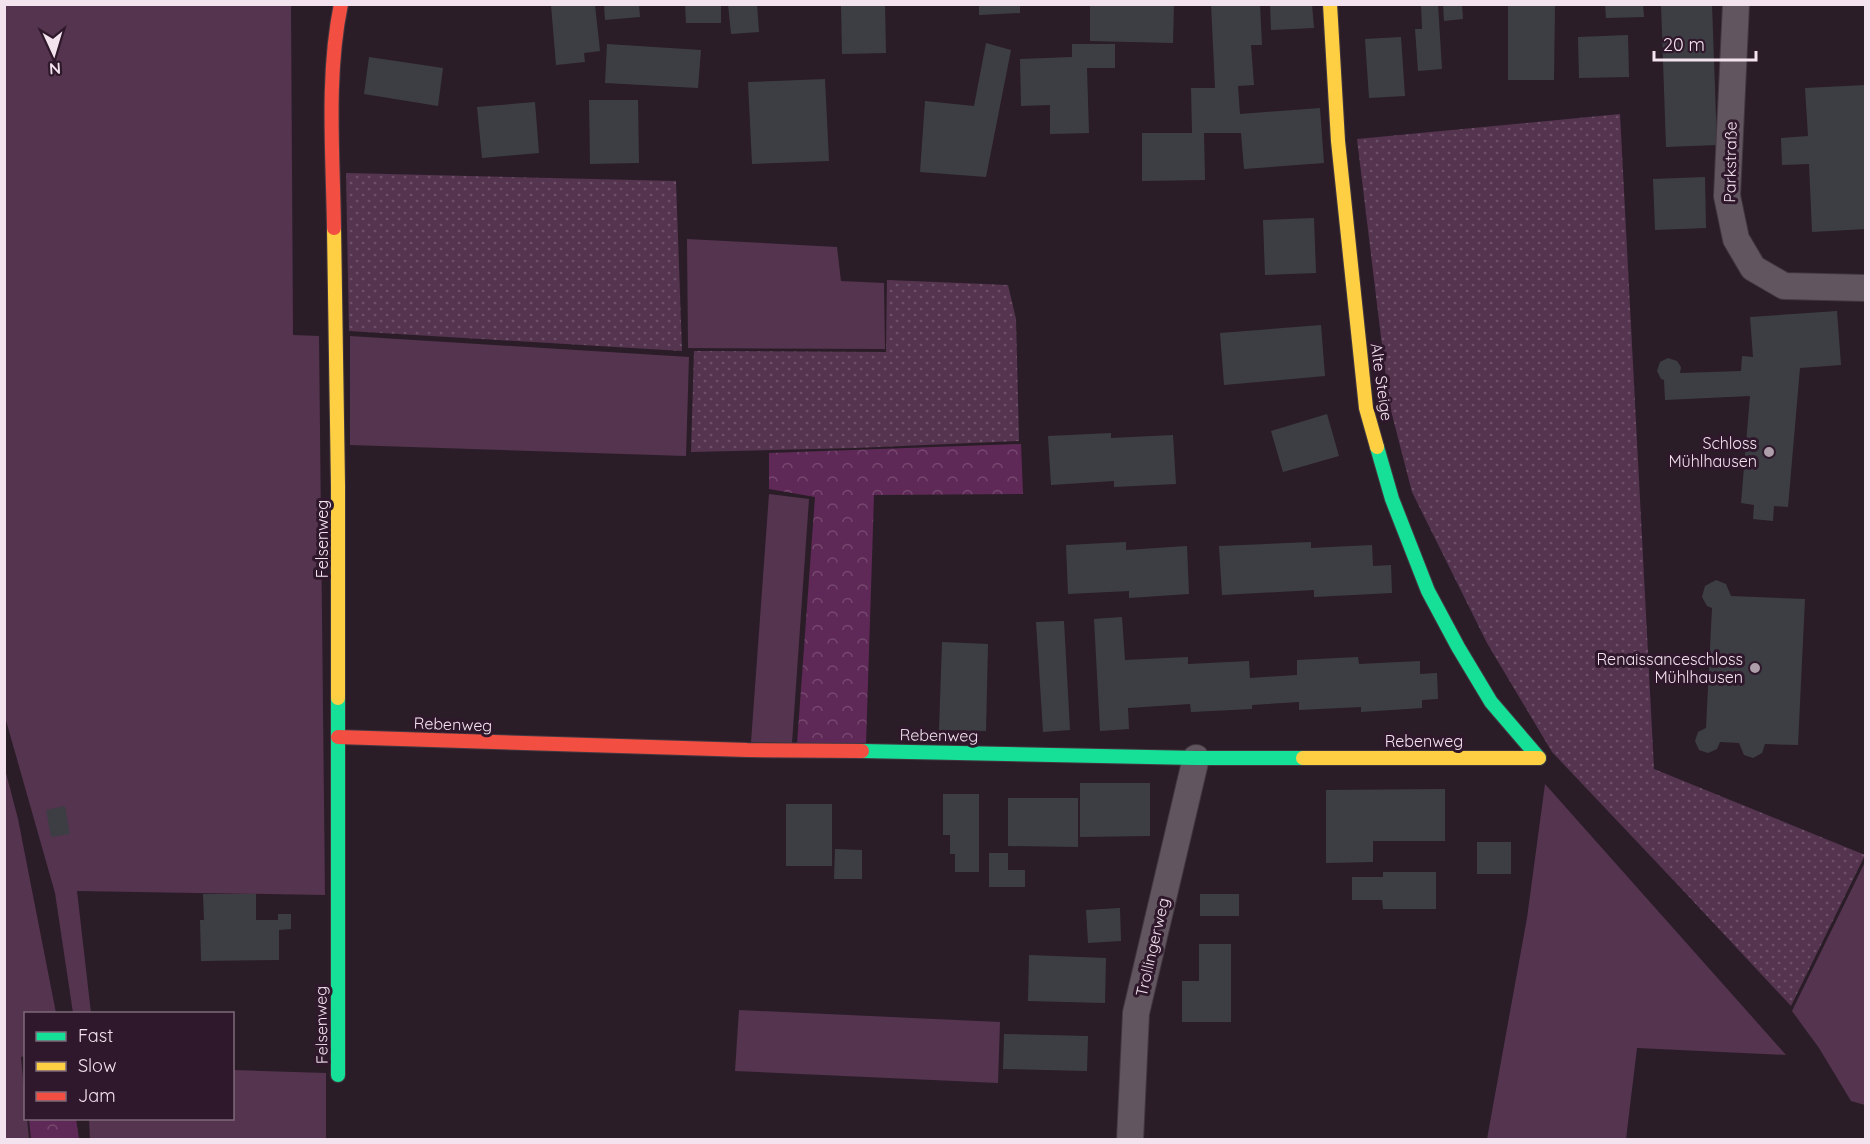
<svg xmlns="http://www.w3.org/2000/svg" width="1870" height="1144" viewBox="0 0 1870 1144" font-family="Quicksand,sans-serif">
	<style>
		.grass { fill: #55344f }
		.forest { fill: url(#forest-crowns) }
		.park { fill: url(#park-dots) }
		.building { fill: #3d3e44 }
		.lines { fill: none; stroke-linecap: round; stroke-linejoin: round }
		.street-casing { stroke: #433840; stroke-width: 28 }
		.fast-casing { stroke: #433840; stroke-width: 16 }
		.slow-casing { stroke: #433840; stroke-width: 16 }
		.jam-casing { stroke: #433840; stroke-width: 16 }
		.street { stroke: #61565f; stroke-width: 26 }
		.fast { stroke: #16e098; stroke-width: 14 }
		.slow { stroke: #ffcf43; stroke-width: 14 }
		.jam { stroke: #f24e42; stroke-width: 14 }
		.poi-dot { fill: #ad9ea9; stroke: #2f182b; stroke-width: 2 }
		.labels { text-anchor: middle; dominant-baseline: central; stroke-width: 6; stroke-linejoin: round; paint-order: stroke }
		.street-label { font-size: 16px; fill: #f3e3ef; stroke: #2f182b }
		.poi-label { font-size: 16px; fill: #f3e3ef; stroke: #2f182b; text-anchor: end }
	</style>
	<defs>
		<pattern id="forest-crowns" width="20" height="18" patternUnits="userSpaceOnUse" patternTransform="scale(1.5)"><rect width="20" height="18" fill="#5f2957"/><path d="M2 6a3 3 0 1 1 6 0M12 15a3 3 0 1 1 6 0" fill="none" stroke="#76486f"/></pattern>
		<pattern id="park-dots" width="8" height="8" patternUnits="userSpaceOnUse" patternTransform="scale(1.5)"><rect width="8" height="8" fill="#55344f"/><path d="M2 2h.1M6 6h.1" fill="none" stroke="#6e5169" stroke-width="1.8" stroke-linecap="round"/></pattern>
	</defs>
	<rect width="100%" height="100%" fill="#2a1d28"/>
	<g class="grass">
		<path d="M4,5h287l2,330 26,1 6,559 -248,-4 14,122h-18l-18,-120 -50,-176z"/>
		<path d="M687,239l150,8 4,34 43,2 1,66 -197,-1z"/>
		<path d="M350,336l339,21 -3,99 -336,-11z"/>
		<path d="M769,494l40,5 -17,244 -41,-1z"/>
		<path d="M5,769l13,50 38,194 -30,1 -1,42 -4,1 8,82h-24z"/>
		<path d="M1545,784l241,271 -149,-7 -11,91h-139l40,-221z"/>
		<path d="M1865,862l1,243h-1l-14,-4 -32,-53 -27,-37z"/>
		<path d="M739,1010l261,12 -2,61 -263,-12z"/>
		<path d="M233,1070l93,3v66h-236l-1,-20 143,-1z"/>
	</g>
	<g class="forest">
		<path d="M1021,444l2,50 -149,1 -8,249h-69l18,-247 -46,-8v-36z"/>
		<path d="M29,1119h47l3,20h-48z"/>
	</g>
	<g class="park">
		<path d="M1620,114l34,655 211,86 -74,151 -113,-121 -126,-133 -65,-109 -75,-151 -23,-89 -32,-264z"/>
		<path d="M346,173l330,8 6,170 -333,-20z"/>
		<path d="M887,280l121,5 8,34 3,122 -164,7 -164,4 3,-101 192,1z"/>
	</g>
	<g class="building">
		<path d="M604,4h35l1,13 -35,3z"/>
		<path d="M685,4h36v19h-35z"/>
		<path d="M728,4h29l2,28 -28,2z"/>
		<path d="M871,4h14l1,49 -44,1 -1,-49z"/>
		<path d="M979,4h41v9l-41,2z"/>
		<path d="M1090,4h84l-1,39 -83,-2z"/>
		<path d="M1211,4h49l2,41h-11l3,40 -16,1 2,28 80,-6 4,55 -80,6 -3,-36h-37l1,47 -63,1v-48h50l-1,-45h24z"/>
		<path d="M1270,4h42l2,24 -43,2z"/>
		<path d="M1421,4h17l4,65 -24,2 -3,-42h7z"/>
		<path d="M1443,4h19l1,15 -19,2z"/>
		<path d="M1508,4h47l-1,76h-46z"/>
		<path d="M1605,4h38l1,13 -38,1z"/>
		<path d="M1661,4h51l5,141 -51,2z"/>
		<path d="M551,5h44l5,46 -16,2 1,9 -29,3z"/>
		<path d="M1628,35l1,42 -50,1 -1,-41z"/>
		<path d="M1401,37l4,59 -36,2 -4,-59z"/>
		<path d="M986,43l25,7 -25,127 -66,-5 5,-71 49,5z"/>
		<path d="M607,44l94,6 -3,38 -93,-5z"/>
		<path d="M1072,44h43v24h-28l2,65 -39,1v-29l-29,1 -1,-47 52,-2z"/>
		<path d="M369,57l74,11 -5,38 -74,-12z"/>
		<path d="M825,79l4,82 -77,3 -4,-82z"/>
		<path d="M1866,85v144l-54,3 -3,-68 -27,1 -1,-27 27,-2 -3,-48z"/>
		<path d="M589,100h49l1,63 -49,1z"/>
		<path d="M535,102l4,51 -57,5 -5,-51z"/>
		<path d="M1705,177l1,51 -51,2 -2,-51z"/>
		<path d="M1314,218l2,55 -51,2 -2,-55z"/>
		<path d="M1837,311l4,54 -41,3 -12,139 -14,-1 -1,15 -20,-2 1,-14 -13,-2 9,-107 -85,4 -1,-20 -3,-1 -4,-8 3,-9 8,-4 9,3 4,6 -1,6 61,-2 1,-15 11,1 -3,-40z"/>
		<path d="M1321,325l4,51 -101,9 -4,-52z"/>
		<path d="M1327,414l12,42 -56,16 -12,-41z"/>
		<path d="M1111,433v5l62,-3 3,49 -62,3v-6l-63,4 -3,-49z"/>
		<path d="M1126,542v8l61,-4 2,48 -60,4v-7l-61,3 -2,-49z"/>
		<path d="M1311,542v6l61,-3 1,21 18,-1 1,28 -78,4v-7l-92,5 -3,-49z"/>
		<path d="M1716,580l10,4 5,12 74,3 -7,146 -33,-1 -3,9 -9,5 -9,-3 -5,-12 -19,-1 -3,7 -9,4 -9,-3 -4,-9 3,-9 8,-4 6,-120 -5,-2 -5,-9 3,-11z"/>
		<path d="M1122,617l3,43 63,-3v7l61,-3 1,17 47,-3v-15l61,-3 1,7 61,-3v13l17,-1 1,26 -16,1v8l-61,4v-5l-62,3v-8l-47,3v4l-61,3 -1,-8 -62,4 1,21 -29,2 -6,-112z"/>
		<path d="M1064,621l6,109 -27,2 -7,-110z"/>
		<path d="M942,642l46,2 -2,87 -47,-1z"/>
		<path d="M1080,783h70v53l-70,1z"/>
		<path d="M1445,789v52h-72v21l-47,1v-73z"/>
		<path d="M943,794h36v78h-24v-18h-5v-19h-7z"/>
		<path d="M1008,798h70v49l-70,-1z"/>
		<rect x="786" y="804" width="46" height="62"/>
		<path d="M65,806l5,28 -19,3 -5,-27z"/>
		<rect x="1477" y="842" width="34" height="32"/>
		<path d="M835,849l27,1v29h-28z"/>
		<path d="M989,853h19v17h17v17h-36z"/>
		<path d="M1383,872h53v37h-53l-1,-9h-30v-23h31z"/>
		<path d="M203,894h53v26h22v-6h13v15l-12,1v30l-78,1 -1,-41h4z"/>
		<rect x="1200" y="894" width="39" height="22"/>
		<path d="M1120,908l1,33 -33,2 -2,-33z"/>
		<path d="M1199,944h32v78h-49v-41h17z"/>
		<path d="M1029,955l77,3 -1,45 -77,-2z"/>
		<path d="M1004,1034l84,2 -1,35 -84,-2z"/>
	</g>
	<g class="lines">
		<defs>
			<g id="street">
				<path d="M1736,4l-9,192 9,43 17,29 31,18 82,2"/>
				<path d="M1130,1140l6,-127 60,-255"/>
			</g>
			<g id="fast">
				<path d="M1377,447l15,52 36,92 30,56 33,55 48,56"/>
				<path d="M862,751l334,7h107"/>
				<path d="M338,1075v-377"/>
			</g>
			<g id="slow">
				<path d="M1330,4l8,137 28,267 11,39"/>
				<path d="M334,228l4,258v212"/>
				<path d="M1303,758h236"/>
			</g>
			<g id="jam">
				<path d="M334,228c-1,-73 -8,-152 7,-224"/>
				<path d="M338,737l409,13 115,1"/>
			</g>
		</defs>
		<use href="#street" class="street-casing"/>
		<use href="#fast" class="fast-casing"/>
		<use href="#slow" class="slow-casing"/>
		<use href="#jam" class="jam-casing"/>
		<use href="#street" class="street"/>
		<use href="#fast" class="fast"/>
		<use href="#slow" class="slow"/>
		<use href="#jam" class="jam"/>
	</g>
	<g class="poi-dot">
		<circle cx="1769" cy="452" r="6"/>
		<circle cx="1755" cy="668" r="6"/>
	</g>
	<g class="labels">
		<g class="street-label">
			<text transform="translate(1730 162) rotate(-89)">Parkstraße</text>
			<text transform="translate(1382 382) rotate(82)">Alte Steige</text>
			<text transform="translate(322 539) rotate(-90)">Felsenweg</text>
			<text transform="translate(453 724) rotate(2)">Rebenweg</text>
			<text transform="translate(939 735) rotate(1)">Rebenweg</text>
			<text x="1424" y="741">Rebenweg</text>
			<text transform="translate(1152 947) rotate(-77)">Trollingerweg</text>
			<text transform="translate(321 1025) rotate(-91)">Felsenweg</text>
		</g>
		<g class="poi-label">
			<text x="1757" y="443">Schloss<tspan x="1757" dy="18">Mühlhausen</tspan></text>
			<text x="1743" y="659">Renaissanceschloss<tspan x="1743" dy="18">Mühlhausen</tspan></text>
		</g>
	</g>
	<rect width="1870" height="1144" fill="none" stroke="#f3e3ef" stroke-width="12"/>
	<rect x="24" y="1012" width="210" height="108" fill="#2f182b" stroke="#7d6979" stroke-width="1.5"/>
	<rect x="36" y="1032" width="30" height="9" fill="#16e098" stroke="#7d6979" stroke-width="1.5"/>
	<text x="78" y="1042" font-size="18" fill="#f3e3ef">Fast</text>
	<rect x="36" y="1062" width="30" height="9" fill="#ffcf43" stroke="#7d6979" stroke-width="1.5"/>
	<text x="78" y="1072" font-size="18" fill="#f3e3ef">Slow</text>
	<rect x="36" y="1092" width="30" height="9" fill="#f24e42" stroke="#7d6979" stroke-width="1.5"/>
	<text x="78" y="1102" font-size="18" fill="#f3e3ef">Jam</text>
	<g transform="translate(54 54) rotate(176)" stroke="#2f182b" stroke-width="4.5" paint-order="stroke">
	<path d="M0-4.5L10 22L0 15L-10 22Z" fill="#f3e3ef"/>
	<text y="-9" font-size="16" font-weight="bold" text-anchor="middle" fill="#f3e3ef">N</text>
	</g>
	<path d="M1654 51v9h102v-9" fill="none" stroke="#f3e3ef" stroke-width="3"/>
	<text x="1663" y="51" font-size="18" fill="#f3e3ef" stroke="#2f182b" stroke-width="4.5" paint-order="stroke">20 m</text>
</svg>
